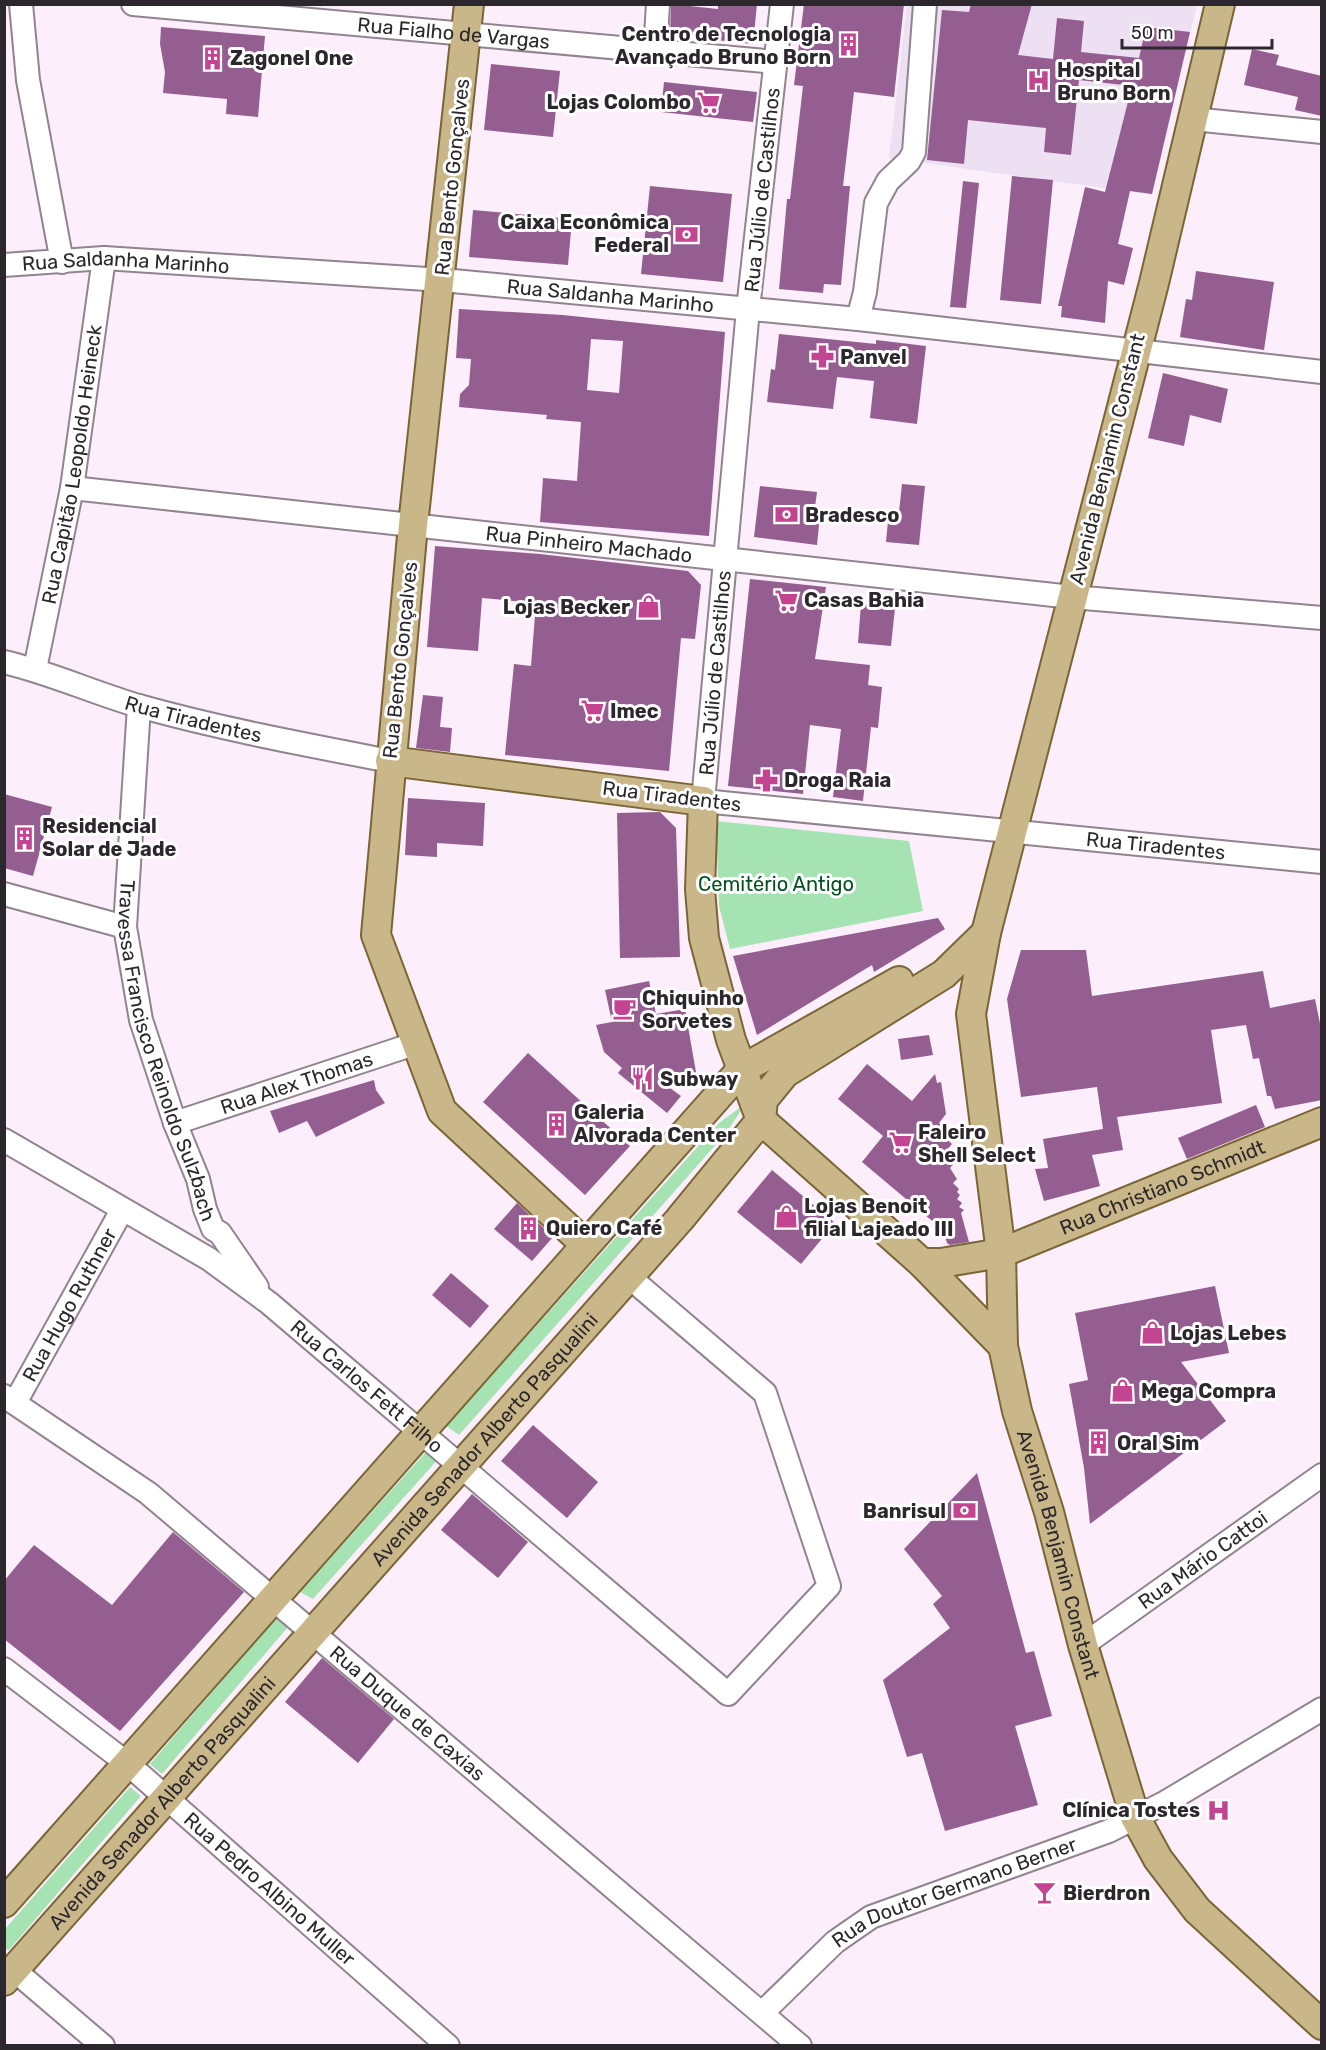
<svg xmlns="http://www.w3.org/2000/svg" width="1326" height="2050" viewBox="0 0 1326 2050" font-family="Rubik,sans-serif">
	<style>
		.medical { fill: #ede0f3 }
		.green { fill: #a6e3b2 }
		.building { fill: #955e91; fill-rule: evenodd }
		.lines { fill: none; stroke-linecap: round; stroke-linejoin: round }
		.minor-casing { stroke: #91848f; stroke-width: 26 }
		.major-casing { stroke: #7b6535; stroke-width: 32 }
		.minor { stroke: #fff; stroke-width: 22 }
		.major { stroke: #c9b789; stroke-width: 28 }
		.labels { text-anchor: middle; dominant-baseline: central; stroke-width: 6; stroke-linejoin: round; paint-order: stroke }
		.street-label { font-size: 20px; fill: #2c272c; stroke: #fff }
		.poi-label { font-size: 20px; font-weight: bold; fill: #2c272c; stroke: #fff; text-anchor: start }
		.park-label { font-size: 20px; fill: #025122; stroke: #fff }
	</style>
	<rect width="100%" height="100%" fill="#fceefb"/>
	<path class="medical" d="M907,5h290l-45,190 -263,-37z"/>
	<g class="green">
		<path d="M716,821l193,20 14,70 -193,38 -11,-43z"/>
		<path d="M746,1103l-19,29 -268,303 -13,-9 273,-303z"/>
		<path d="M425,1453l16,3 -128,143 -13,-7z"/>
		<path d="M276,1618l12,9 -126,147 -12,-10z"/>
		<path d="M130,1787l11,9 -132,154 -4,-1v-20z"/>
	</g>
	<g class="building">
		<path d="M671,4l47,5v-5h39l-4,40 -83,-9z"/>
		<path d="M804,4h100l-10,93 -40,-5 -11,94h7l-9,99 -17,-1 -1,9 -44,-4 8,-90h3l13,-113 -9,-1z"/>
		<path d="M971,4h61l-14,51 35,4 4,-41 27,3 -3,31 58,6 7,-31 44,5 -38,162 -22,-3 -12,53 15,4 -9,37 -16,-4 -3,42 -44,-6 1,-11h-4l27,-119 20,5 27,-106 -53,-6 -8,75 -27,-3 2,-24 -78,-8 -4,44 -37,-4 15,-150 27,2z"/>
		<path d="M161,27l104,9 -7,81 -32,-3 1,-15 -64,-6 2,-21 -5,-28z"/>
		<path d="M1252,49l27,6 -3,10 46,11v40l-27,-6 3,-13 -54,-12z"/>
		<path d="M491,64l69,7 -7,66 -69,-7z"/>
		<path d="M664,82l93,10 -4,30 -92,-10z"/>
		<path d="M1012,176l41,4 -12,124 -41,-4z"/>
		<path d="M963,181l16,2 -13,125 -16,-1z"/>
		<path d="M650,186l82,8 -9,88 -82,-8z"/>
		<path d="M473,210l99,9 -4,46 -99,-8z"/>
		<path d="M1196,271l78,11 -10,68 -84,-13 6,-38 6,1z"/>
		<path d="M459,309l104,6 162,17 -16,204 -169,-14 3,-44 34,3 4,-59 -35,-3 1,-4 -88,-8 1,-13 9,-9 2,-26 -15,-1zM591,339l32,2 -4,52 -32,-3z"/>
		<path d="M779,334l97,10v-4l50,6 -9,78 -47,-6 4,-37 -37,-4 -4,32 -66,-7 4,-33 4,1z"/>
		<path d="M1163,373l65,16 -7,34 -31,-8 -6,31 -36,-8z"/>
		<path d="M902,484l23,2 -6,59 -33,-3 2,-21 10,1z"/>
		<path d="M760,486l57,6 -3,23h6l-3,30 -63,-8z"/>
		<path d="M435,546l105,8 148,17 13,14 -6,54 -14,-1 -12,133 -164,-16 9,-91 17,2 5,-63 -54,-5 -4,53 -51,-4z"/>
		<path d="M750,579l76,8 -11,72 55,6 -2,20 14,2 -4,41 -7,-1 -8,74 -30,-4 8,-68 -31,-4 -7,69 -75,-8z"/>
		<path d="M861,604l34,4 -4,38 -33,-3z"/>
		<path d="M423,695l20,2 -3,30 12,1 -2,24 -34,-4z"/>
		<path d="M4,794l48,13 -19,69 -29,-8z"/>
		<path d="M408,798l77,5 -2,43 -46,-3v14l-32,-2z"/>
		<path d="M660,812l16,16 4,129 -60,1 -3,-145z"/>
		<path d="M938,918l7,11 -71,43 -2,-7 -115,70 -24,-79z"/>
		<path d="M1021,950h65l6,46 171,-25 7,37 45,-9 7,34v67l-47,9 -4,-13h-4l-8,-38 -6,1 -7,-34 -35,5 11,73 -105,14 6,33 -31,5 8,31 -56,15 -9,-32 13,-1 -5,-29 60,-10 -6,-42 -76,10 -14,-98z"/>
		<path d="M649,981l7,33 29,-5 12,69 -31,7 15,11 -14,17 -49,-40 4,-5 -18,-16 -8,-27 16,-3 -7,-32z"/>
		<path d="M929,1035l4,20 -32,5 -3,-21z"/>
		<path d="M528,1053l102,93 -45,49 -102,-93z"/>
		<path d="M867,1064l45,37 23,-27 2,9 4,-1 5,32 -7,9 7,6 -4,5 10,10 -7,8 11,9 -6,7 7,11 -4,4 6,6 -2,3 3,3 -3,4 5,4 -3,4 5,3 -3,3 8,29 -19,3 -3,-2 -4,-13 -81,-68 21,-26 -45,-37z"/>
		<path d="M374,1080l2,10 9,13 -69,34 -9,-16 -28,12 -9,-22z"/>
		<path d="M1256,1105l9,22 -78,32 -9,-21z"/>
		<path d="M772,1170l63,53 -34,41 -64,-52z"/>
		<path d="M517,1203l36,34 -21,24 -38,-32z"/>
		<path d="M451,1273l38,33 -19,22 -38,-33z"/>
		<path d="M1215,1286l14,67 -48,9 45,59 -136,103 -6,-56 -15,-84 19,-4 -13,-67z"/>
		<path d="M533,1425l65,57 -31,36 -66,-57z"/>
		<path d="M977,1473l49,180 8,-2 18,65 -37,10 23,79 -93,26 -23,-78 -15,4 -24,-77 67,-52 -17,-24 9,-8 -38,-47z"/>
		<path d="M472,1494l56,48 -30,36 -57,-48z"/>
		<path d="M173,1532l71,60 -124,139 -116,-92v-58l30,-36 78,60z"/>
		<path d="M322,1658l72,61 -36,44 -73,-61z"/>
	</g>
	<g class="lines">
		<defs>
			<g id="minor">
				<path d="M21,4l7,76 34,182"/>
				<path id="s1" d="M133,4l643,58"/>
				<path id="s2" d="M782,4l-34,305 -45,492 619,61"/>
				<path d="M655,52l3,-48"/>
				<path d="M1193,119l129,13"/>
				<path id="s3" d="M4,265l100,-7 338,22 416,39 464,53"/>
				<path d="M858,319l7,-27 11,-89 12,-22 21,-20 5,-9 11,-148"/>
				<path id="s4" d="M72,488l1000,109 250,21"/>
				<path id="s5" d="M4,662c47,11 90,31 135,44 82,23 168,39 251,55"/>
				<path id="s6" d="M35,669l37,-181 32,-230"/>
				<path id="s7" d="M139,706l-14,221 16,93 34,103 23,56 7,30 8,20 7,4 37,54"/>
				<path d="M4,894l121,33"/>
				<path id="s8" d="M175,1123l242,-80"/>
				<path id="s9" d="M4,1140l205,119 60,44 459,391 101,-108 -64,-193 -136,-116"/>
				<path id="s10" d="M4,1396l144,97 652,553"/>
				<path id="s11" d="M16,1401l106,-191"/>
				<path id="s12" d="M1083,1645l239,-170"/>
				<path id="s13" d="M4,1669l124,95 320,282"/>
				<path d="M14,1970l89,76"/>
				<path id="s14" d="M762,2013l73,-71 36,-25 238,-86 57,-29 156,-93"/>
			</g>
			<g id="major">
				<path d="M469,4l-56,521 -37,410 66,176 143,133"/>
				<path id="s15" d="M1220,4l-66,279 -168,650 -15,81 30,239 2,93 14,65 32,101 34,133 52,172 23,42 39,51 125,115"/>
				<path d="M390,761l313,40 -3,88 4,49 27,102 30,80 161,143 81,83"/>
				<path id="s16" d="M922,1263h19l60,-10 321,-131"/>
				<path d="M4,1903l737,-833 158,-89"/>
				<path id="s17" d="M4,1981l675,-761 82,-100 2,-20 22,-27 159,-99 42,-41"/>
			</g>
		</defs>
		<use href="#minor" class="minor-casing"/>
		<use href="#major" class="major-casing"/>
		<use href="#minor" class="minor"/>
		<use href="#major" class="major"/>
	</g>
	<defs>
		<symbol id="building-bare" viewBox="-9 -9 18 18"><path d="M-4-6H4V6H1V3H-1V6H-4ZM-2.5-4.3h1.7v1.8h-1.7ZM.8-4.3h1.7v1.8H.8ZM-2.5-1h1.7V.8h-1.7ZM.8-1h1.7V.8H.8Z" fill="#c34592" stroke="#fff" stroke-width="2.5" paint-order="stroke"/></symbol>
		<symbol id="hospital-bare" viewBox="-9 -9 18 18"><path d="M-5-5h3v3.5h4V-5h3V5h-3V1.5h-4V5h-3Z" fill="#c34592" stroke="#fff" stroke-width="2.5" paint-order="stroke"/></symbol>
		<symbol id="supermarket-bare" viewBox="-9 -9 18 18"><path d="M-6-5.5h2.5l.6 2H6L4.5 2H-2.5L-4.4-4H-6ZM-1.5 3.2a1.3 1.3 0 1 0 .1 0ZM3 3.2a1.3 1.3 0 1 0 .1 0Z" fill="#c34592" stroke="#fff" stroke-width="2.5" paint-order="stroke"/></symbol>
		<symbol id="bank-bare" viewBox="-9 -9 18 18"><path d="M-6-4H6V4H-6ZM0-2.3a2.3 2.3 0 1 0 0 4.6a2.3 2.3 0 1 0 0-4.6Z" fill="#c34592" stroke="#fff" stroke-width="2.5" paint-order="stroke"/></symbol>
		<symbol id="pharmacy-bare" viewBox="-9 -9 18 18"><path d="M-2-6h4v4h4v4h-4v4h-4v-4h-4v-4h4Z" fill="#c34592" stroke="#fff" stroke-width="2.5" paint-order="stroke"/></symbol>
		<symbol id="shop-bare" viewBox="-9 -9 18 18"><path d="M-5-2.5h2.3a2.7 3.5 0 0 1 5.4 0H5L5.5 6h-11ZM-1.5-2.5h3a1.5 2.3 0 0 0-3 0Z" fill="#c34592" stroke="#fff" stroke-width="2.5" paint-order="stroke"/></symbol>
		<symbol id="cafe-bare" viewBox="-9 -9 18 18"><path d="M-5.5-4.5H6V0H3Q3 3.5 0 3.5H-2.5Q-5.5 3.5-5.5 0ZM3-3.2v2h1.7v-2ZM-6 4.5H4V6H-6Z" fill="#c34592" stroke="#fff" stroke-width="2.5" paint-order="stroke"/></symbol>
		<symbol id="restaurant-bare" viewBox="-9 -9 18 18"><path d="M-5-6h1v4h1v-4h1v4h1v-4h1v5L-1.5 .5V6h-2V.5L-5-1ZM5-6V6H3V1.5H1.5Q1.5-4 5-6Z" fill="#c34592" stroke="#fff" stroke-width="2.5" paint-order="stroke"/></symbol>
		<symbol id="bar-bare" viewBox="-9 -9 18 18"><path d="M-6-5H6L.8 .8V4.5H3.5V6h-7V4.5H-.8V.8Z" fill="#c34592" stroke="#fff" stroke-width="2.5" paint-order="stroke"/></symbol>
	</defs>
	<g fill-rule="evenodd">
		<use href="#building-bare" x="832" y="28" width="33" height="33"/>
		<use href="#building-bare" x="196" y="42" width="33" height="33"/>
		<use href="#hospital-bare" x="1022" y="64" width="33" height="33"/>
		<use href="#supermarket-bare" x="692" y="86" width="33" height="33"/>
		<use href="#bank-bare" x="670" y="218" width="33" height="33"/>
		<use href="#pharmacy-bare" x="806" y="340" width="33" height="33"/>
		<use href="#bank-bare" x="770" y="498" width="33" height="33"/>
		<use href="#supermarket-bare" x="770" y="584" width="33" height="33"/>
		<use href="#shop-bare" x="632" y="590" width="33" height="33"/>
		<use href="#supermarket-bare" x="576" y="694" width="33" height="33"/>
		<use href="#pharmacy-bare" x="750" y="764" width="33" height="33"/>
		<use href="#building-bare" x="8" y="822" width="33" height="33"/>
		<use href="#cafe-bare" x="608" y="992" width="33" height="33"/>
		<use href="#restaurant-bare" x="626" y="1062" width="33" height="33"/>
		<use href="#building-bare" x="540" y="1108" width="33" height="33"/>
		<use href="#supermarket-bare" x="884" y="1126" width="33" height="33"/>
		<use href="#shop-bare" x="770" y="1200" width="33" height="33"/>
		<use href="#building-bare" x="512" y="1212" width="33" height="33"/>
		<use href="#shop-bare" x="1136" y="1316" width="33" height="33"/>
		<use href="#shop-bare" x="1106" y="1374" width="33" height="33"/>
		<use href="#building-bare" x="1082" y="1426" width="33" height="33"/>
		<use href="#bank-bare" x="948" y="1494" width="33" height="33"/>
		<use href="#hospital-bare" x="1202" y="1794" width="33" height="33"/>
		<use href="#bar-bare" x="1028" y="1876" width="33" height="33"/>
	</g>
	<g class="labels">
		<g class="street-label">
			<text stroke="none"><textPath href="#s1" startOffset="322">Rua Fialho de Vargas</textPath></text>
			<text transform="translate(452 177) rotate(-84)">Rua Bento Gonçalves</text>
			<text transform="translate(762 190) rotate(-84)">Rua Júlio de Castilhos</text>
			<text stroke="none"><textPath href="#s3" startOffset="122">Rua Saldanha Marinho</textPath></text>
			<text stroke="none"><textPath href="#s3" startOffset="608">Rua Saldanha Marinho</textPath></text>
			<text transform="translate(1107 459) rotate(-76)">Avenida Benjamin Constant</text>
			<text stroke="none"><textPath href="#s6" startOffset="208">Rua Capitão Leopoldo Heineck</textPath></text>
			<text stroke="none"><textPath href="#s4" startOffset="520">Rua Pinheiro Machado</textPath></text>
			<text transform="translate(400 660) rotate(-84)">Rua Bento Gonçalves</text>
			<text transform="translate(715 673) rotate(-85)">Rua Júlio de Castilhos</text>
			<text stroke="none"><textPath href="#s5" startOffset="198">Rua Tiradentes</textPath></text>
			<text transform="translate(672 796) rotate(7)">Rua Tiradentes</text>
			<text stroke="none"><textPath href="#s2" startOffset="1256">Rua Tiradentes</textPath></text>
			<text stroke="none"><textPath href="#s7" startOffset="351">Travessa Francisco Reinoldo Sulzbach</textPath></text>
			<text stroke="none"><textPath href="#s8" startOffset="128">Rua Alex Thomas</textPath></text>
			<text stroke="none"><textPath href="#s16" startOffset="254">Rua Christiano Schmidt</textPath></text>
			<text stroke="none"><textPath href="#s11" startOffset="110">Rua Hugo Ruthner</textPath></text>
			<text stroke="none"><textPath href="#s9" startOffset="440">Rua Carlos Fett Filho</textPath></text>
			<text stroke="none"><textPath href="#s17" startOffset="724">Avenida Senador Alberto Pasqualini</textPath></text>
			<text stroke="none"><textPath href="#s15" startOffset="1590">Avenida Benjamin Constant</textPath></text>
			<text stroke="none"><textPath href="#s12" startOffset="147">Rua Mário Cattoi</textPath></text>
			<text stroke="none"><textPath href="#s10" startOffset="514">Rua Duque de Caxias</textPath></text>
			<text stroke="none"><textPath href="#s17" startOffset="238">Avenida Senador Alberto Pasqualini</textPath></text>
			<text stroke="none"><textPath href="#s13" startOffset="345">Rua Pedro Albino Muller</textPath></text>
			<text stroke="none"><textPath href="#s14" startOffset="232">Rua Doutor Germano Berner</textPath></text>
		</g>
		<g class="poi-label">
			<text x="831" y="34" text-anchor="end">Centro de Tecnologia<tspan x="831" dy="23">Avançado Bruno Born</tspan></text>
			<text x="230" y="58">Zagonel One</text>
			<text x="1057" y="70">Hospital<tspan x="1057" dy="23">Bruno Born</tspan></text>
			<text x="691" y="102" text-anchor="end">Lojas Colombo</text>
			<text x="669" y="222" text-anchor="end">Caixa Econômica<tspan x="669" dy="23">Federal</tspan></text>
			<text x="840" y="357">Panvel</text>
			<text x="805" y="515">Bradesco</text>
			<text x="804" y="600">Casas Bahia</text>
			<text x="630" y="607" text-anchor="end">Lojas Becker</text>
			<text x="610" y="711">Imec</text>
			<text x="784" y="780">Droga Raia</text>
			<text x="42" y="826">Residencial<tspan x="42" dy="23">Solar de Jade</tspan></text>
			<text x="642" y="998">Chiquinho<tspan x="642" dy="23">Sorvetes</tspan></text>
			<text x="660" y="1079">Subway</text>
			<text x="574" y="1112">Galeria<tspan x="574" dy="23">Alvorada Center</tspan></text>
			<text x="918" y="1132">Faleiro<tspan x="918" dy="23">Shell Select</tspan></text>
			<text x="804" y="1206">Lojas Benoit<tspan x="804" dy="23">filial Lajeado III</tspan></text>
			<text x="546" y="1228">Quiero Café</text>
			<text x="1170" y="1333">Lojas Lebes</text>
			<text x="1141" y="1391">Mega Compra</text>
			<text x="1117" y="1443">Oral Sim</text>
			<text x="946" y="1511" text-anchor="end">Banrisul</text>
			<text x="1200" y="1810" text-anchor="end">Clínica Tostes</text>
			<text x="1063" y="1893">Bierdron</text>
		</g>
		<g class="park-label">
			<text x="776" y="884">Cemitério Antigo</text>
		</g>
	</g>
	<rect width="1326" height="2050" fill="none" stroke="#2c272c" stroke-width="12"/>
	<path d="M1122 39v9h150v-9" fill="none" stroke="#2c272c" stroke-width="3"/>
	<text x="1131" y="39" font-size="18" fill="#2c272c" stroke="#ffffff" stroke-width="4.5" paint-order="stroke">50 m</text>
</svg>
